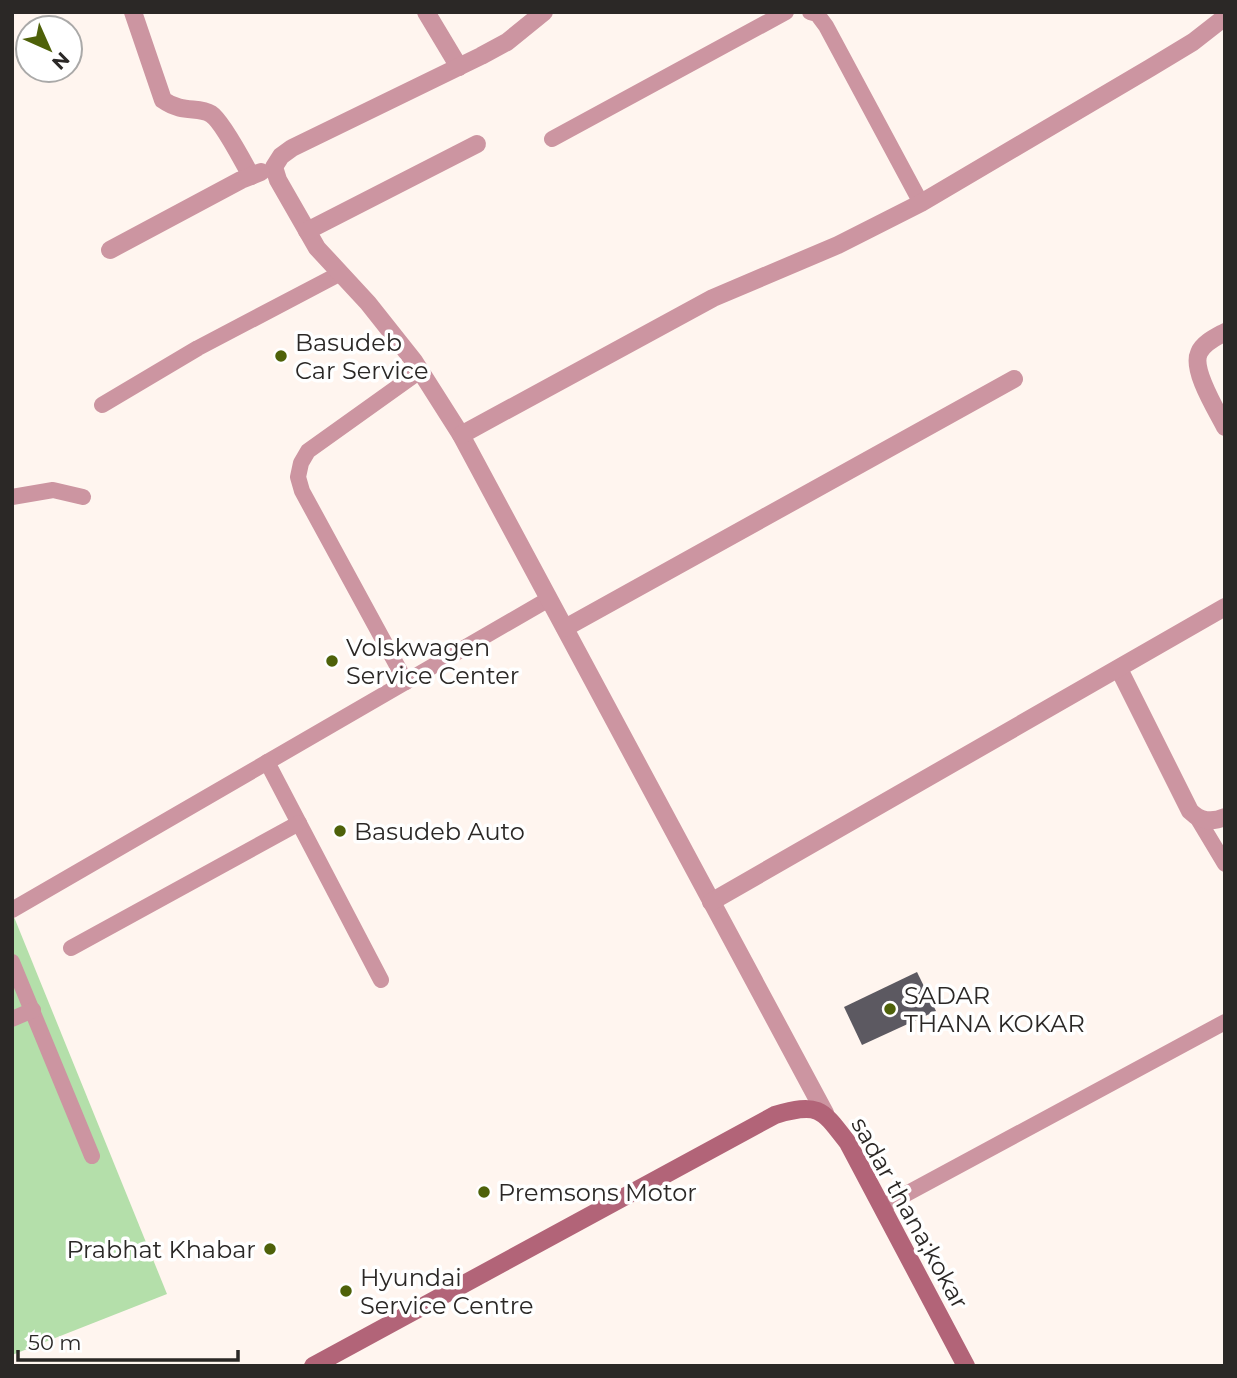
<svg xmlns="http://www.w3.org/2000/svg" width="1237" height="1378" viewBox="0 0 1237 1378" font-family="Montserrat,sans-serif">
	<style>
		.green { fill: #b4dfaa }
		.building { fill: #5c5961 }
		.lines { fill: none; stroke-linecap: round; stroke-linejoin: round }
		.lane { stroke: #cc95a1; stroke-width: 16 }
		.street { stroke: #cc95a1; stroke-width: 18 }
		.secondary { stroke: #b26478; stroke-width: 18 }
		.poi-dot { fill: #4e6109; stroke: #fff; stroke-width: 2.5 }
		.labels { text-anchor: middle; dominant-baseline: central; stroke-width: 7; stroke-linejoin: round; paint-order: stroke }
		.poi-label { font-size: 24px; fill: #2b2826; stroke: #fff; text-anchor: start }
		.street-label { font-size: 24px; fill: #2b2826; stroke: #fff }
	</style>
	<rect width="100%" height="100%" fill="#fff5ef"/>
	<path class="green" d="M12,912l155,382 -155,61z"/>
	<path class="building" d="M917,972l19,39 -74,34 -18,-38z"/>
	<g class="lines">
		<g class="lane">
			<path d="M810,12l7,2 9,12 95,177"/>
			<path d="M552,139l234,-127"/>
			<path d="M102,405l96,-57 141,-74"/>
			<path d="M12,497l41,-7 30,7"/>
			<path d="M406,682l-104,-191 -4,-14 3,-14 7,-12 112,-80"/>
			<path d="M267,762l114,218"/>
			<path d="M1198,819l27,45"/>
			<path d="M12,910l537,-311"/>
			<path d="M71,948l228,-125"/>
			<path d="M12,962l80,194"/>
			<path d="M12,1019l21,-9"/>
			<path d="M882,1207l343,-185"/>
		</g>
		<g class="street">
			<path d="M133,12l30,88c20,14 35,6 48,14 11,7 33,49 40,62"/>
			<path d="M426,12l33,55"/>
			<path d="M544,12l-37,30 -26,14 -189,92 -11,8 -7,11 4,13 39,68 51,55 46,58 47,74 364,678"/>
			<path d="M307,231l170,-87"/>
			<path d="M110,250l131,-70 20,-8"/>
			<path d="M1225,332c-9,5 -22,11 -26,21 -8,17 18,58 26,74"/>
			<path d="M461,435l252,-137 125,-53 83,-42 229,-135 43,-26 32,-25"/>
			<path d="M565,628l449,-249"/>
			<path d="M1119,669l71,142c10,10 21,12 35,6"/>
			<path d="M711,902l514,-295"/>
		</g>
		<path class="secondary" d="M313,1366l462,-251c44,-13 47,-6 73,28l118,223"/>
	</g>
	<g class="poi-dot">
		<circle cx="281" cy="356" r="7"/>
		<circle cx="332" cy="661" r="7"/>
		<circle cx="340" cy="831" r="7"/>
		<circle cx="890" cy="1009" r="7"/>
		<circle cx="484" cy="1192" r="7"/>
		<circle cx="270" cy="1249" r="7"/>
		<circle cx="346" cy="1291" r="7"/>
	</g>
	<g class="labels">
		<g class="poi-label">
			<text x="295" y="342">Basudeb<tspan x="295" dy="28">Car Service</tspan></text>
			<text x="346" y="647">Volskwagen<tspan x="346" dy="28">Service Center</tspan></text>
			<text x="354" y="831">Basudeb Auto</text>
			<text x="904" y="995">SADAR<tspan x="904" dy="28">THANA KOKAR</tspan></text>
			<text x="498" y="1192">Premsons Motor</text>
			<text x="256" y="1249" text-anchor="end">Prabhat Khabar</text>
			<text x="360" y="1277">Hyundai<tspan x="360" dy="28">Service Centre</tspan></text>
		</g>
		<g class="street-label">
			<text transform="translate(910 1213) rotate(61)">sadar thana;kokar</text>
		</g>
	</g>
	<rect width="1237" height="1378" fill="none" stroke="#2b2826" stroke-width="28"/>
	<g transform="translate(49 49) rotate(135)"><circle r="33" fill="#ffffff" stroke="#aaa9a8" stroke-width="2"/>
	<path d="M0-5L12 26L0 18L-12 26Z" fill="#4e6109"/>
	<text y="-10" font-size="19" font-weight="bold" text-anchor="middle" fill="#2b2826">N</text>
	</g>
	<path d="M18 1350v10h220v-10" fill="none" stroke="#2b2826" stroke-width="3.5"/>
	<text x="28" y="1350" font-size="21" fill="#2b2826" stroke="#ffffff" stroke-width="5" paint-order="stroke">50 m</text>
</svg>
